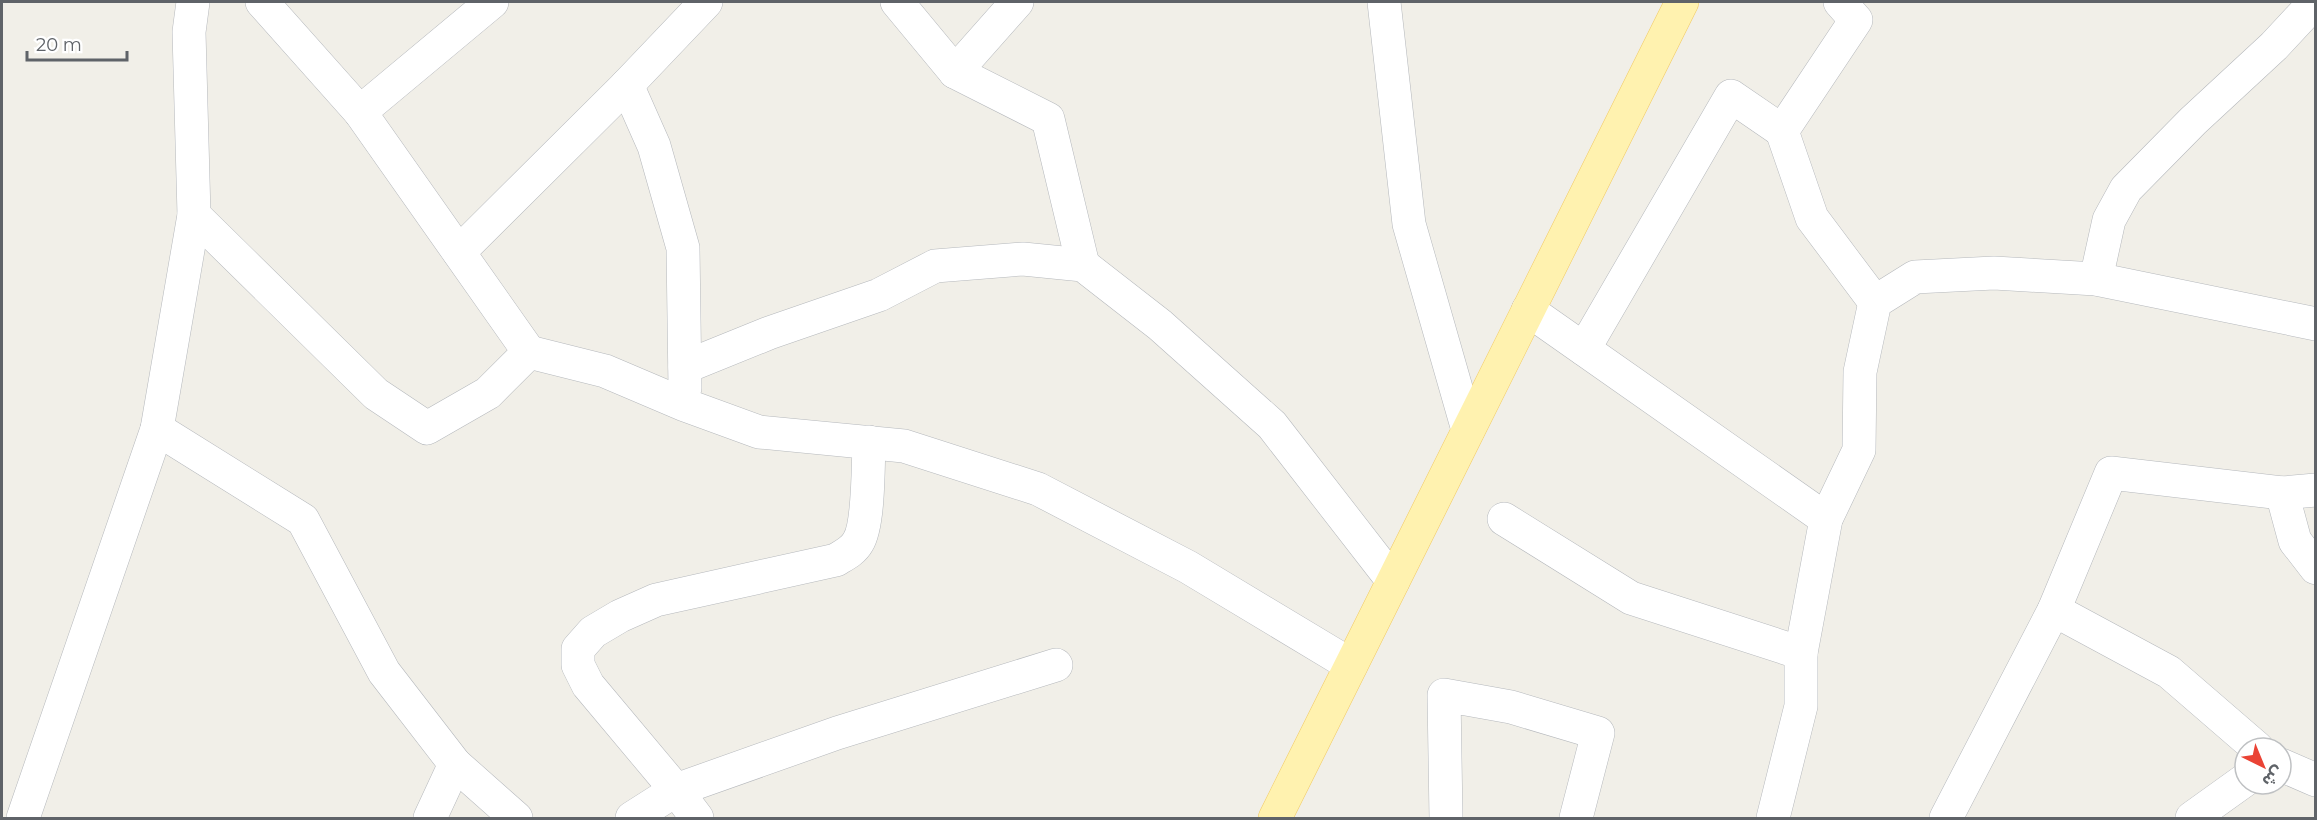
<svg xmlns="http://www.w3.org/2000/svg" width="2317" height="820" viewBox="0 0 2317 820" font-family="Montserrat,'Noto Sans Arabic',sans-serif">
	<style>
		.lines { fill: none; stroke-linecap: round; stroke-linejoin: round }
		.minor-casing { stroke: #b5b8bc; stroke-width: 34 }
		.major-casing { stroke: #f2c960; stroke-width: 34 }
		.minor { stroke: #fff; stroke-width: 33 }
		.major { stroke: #fff2af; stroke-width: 33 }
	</style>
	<rect width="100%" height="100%" fill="#f1efe8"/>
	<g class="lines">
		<defs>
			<g id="minor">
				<path d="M897,2l58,70 93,47 35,146"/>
				<path d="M1384,2l25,222 59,206"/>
				<path d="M1840,2l16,18 -74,111 30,87 63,84"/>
				<path d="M955,72l62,-70"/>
				<path d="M627,85l27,61 29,102 2,140"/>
				<path d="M360,112l132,-110"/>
				<path d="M194,215l182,179 51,34 61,-35 41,-41 -169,-240 -98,-110"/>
				<path d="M459,252l168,-167 79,-83"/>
				<path d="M2096,279l13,-59 17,-31 67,-68 81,-75 41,-44"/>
				<path d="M1528,310l298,209"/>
				<path d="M1584,349l147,-253 51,35"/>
				<path d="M529,352l76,19 80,34 74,27 145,14 134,43 150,78 163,98"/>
				<path d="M685,367l84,-34 110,-38 56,-29 88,-7 60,6 77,60 112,100 121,156"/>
				<path d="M157,429l146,91 81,152 71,92 61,54"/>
				<path d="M2282,493l13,48 21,27"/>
				<path d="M1504,519l127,79 170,55"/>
				<path d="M2054,610l115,62 88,76"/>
				<path d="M2281,765l35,15"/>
				<path d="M23,818l134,-389 37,-214 -5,-183 4,-30"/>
				<path d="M430,818l25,-54"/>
				<path d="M632,818l44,-28 161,-57 219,-68"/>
				<path d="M697,818l-21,-28 -88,-105 -10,-20v-16l15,-17 27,-16 36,-16 180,-40c8,-5 17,-9 22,-18 11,-17 10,-77 11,-100"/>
				<path d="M1446,818l-2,-123 67,12 87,26 -22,85"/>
				<path d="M1773,818l28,-112v-53l25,-134 33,-69 1,-78 15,-70 40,-25 79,-4 102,6 220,45"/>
				<path d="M1946,818l108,-208 57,-137 171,20 34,-3"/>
				<path d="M2192,818l53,-38"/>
			</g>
			<path id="major" d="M1275,818l407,-816"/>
		</defs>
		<use href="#minor" class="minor-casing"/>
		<use href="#major" class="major-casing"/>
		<use href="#minor" class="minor"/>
		<use href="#major" class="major"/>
	</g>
	<rect width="2317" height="820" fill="none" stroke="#5f6368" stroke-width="6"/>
	<g transform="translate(2263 766) rotate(137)"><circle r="28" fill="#ffffff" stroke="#bfc1c3" stroke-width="1.5"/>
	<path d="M0-4.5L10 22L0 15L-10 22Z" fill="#ea4335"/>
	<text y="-9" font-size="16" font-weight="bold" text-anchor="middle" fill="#5f6368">ش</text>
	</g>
	<path d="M27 51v9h100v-9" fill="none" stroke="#5f6368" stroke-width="3"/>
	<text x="36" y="51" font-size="18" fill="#5f6368" stroke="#ffffff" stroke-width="4.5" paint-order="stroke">20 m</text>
</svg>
